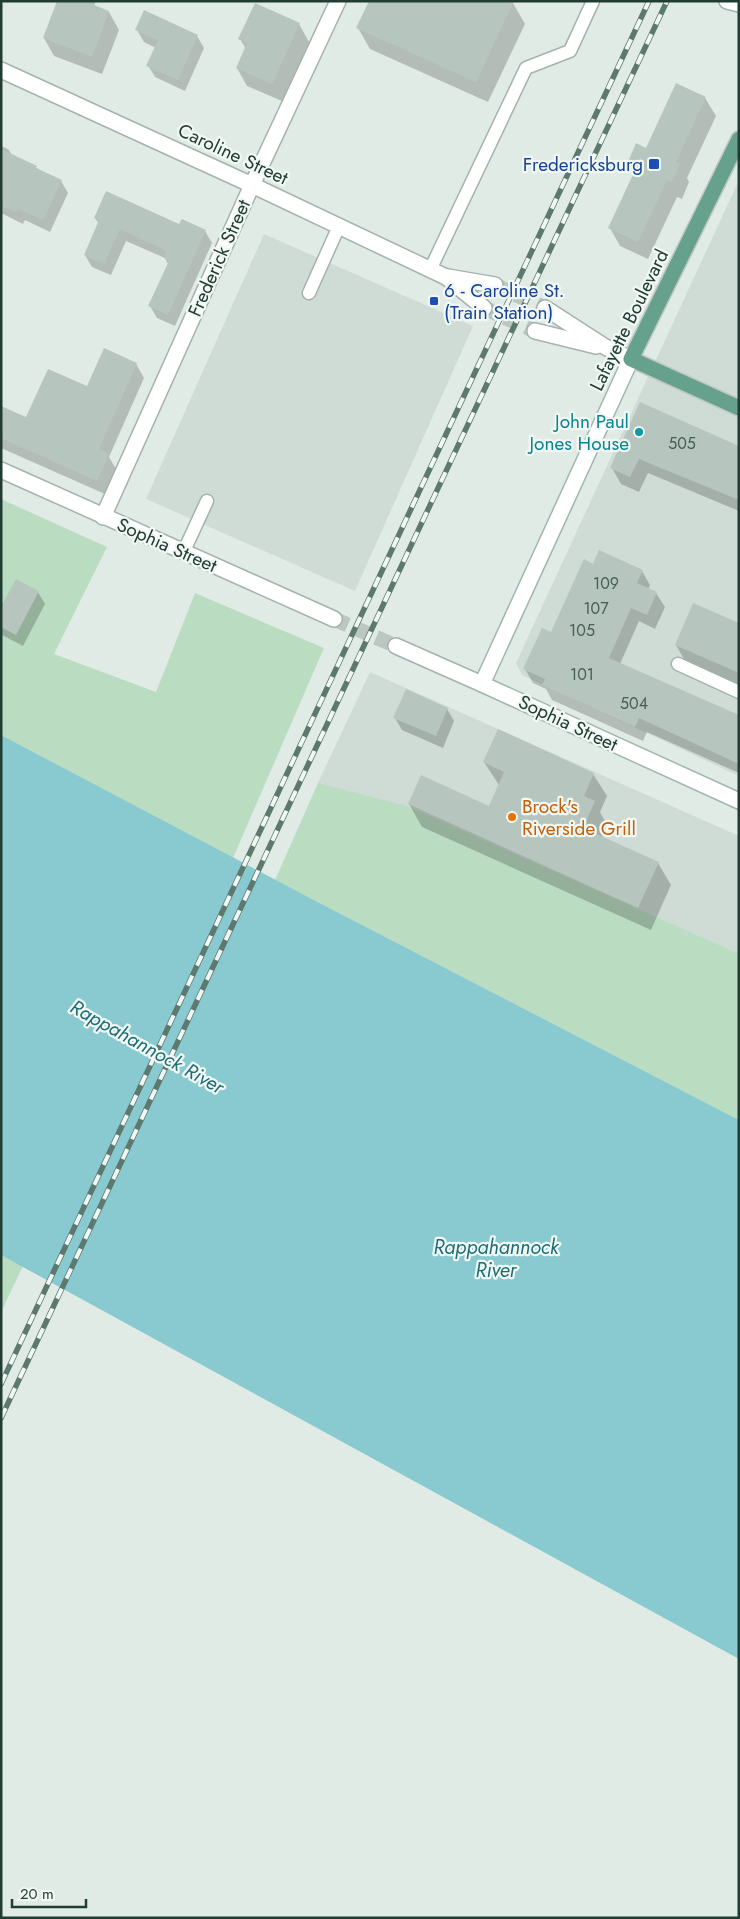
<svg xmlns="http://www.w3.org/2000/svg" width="740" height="1919" viewBox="0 0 740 1919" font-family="Jost,sans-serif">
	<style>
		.built { fill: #cfdbd5 }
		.green { fill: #baddc1 }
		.water { fill: #89c9d0 }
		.shadow { fill: #0003 }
		.building { fill: #b6c6bf }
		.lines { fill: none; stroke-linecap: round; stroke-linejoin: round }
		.minor-tunnel { stroke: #bbc8c2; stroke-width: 15; stroke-dasharray: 15 8; stroke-linecap: butt }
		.tertiary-tunnel { stroke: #bbc8c2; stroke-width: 15; stroke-dasharray: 15 8; stroke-linecap: butt }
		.service-casing { stroke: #a4b3ad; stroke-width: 15 }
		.minor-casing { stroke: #a4b3ad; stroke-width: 18 }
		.tertiary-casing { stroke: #a4b3ad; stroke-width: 18 }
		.secondary-casing { stroke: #9fb7ae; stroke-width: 18 }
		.primary-casing { stroke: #c1c8c6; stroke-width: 18 }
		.service { stroke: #fff; stroke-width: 12 }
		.minor { stroke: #fff; stroke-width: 15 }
		.tertiary { stroke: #fff; stroke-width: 15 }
		.secondary { stroke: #fff; stroke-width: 15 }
		.primary { stroke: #66a18e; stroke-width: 15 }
		.rail-casing { stroke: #5c786f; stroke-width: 5.5 }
		.rail { stroke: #f1f8f4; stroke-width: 4; stroke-dasharray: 11; stroke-linecap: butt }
		.transit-dot { fill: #1a4fb4; stroke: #f1f8f4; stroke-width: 2 }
		.culture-dot { fill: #0f9aa8; stroke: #f1f8f4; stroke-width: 2 }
		.food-dot { fill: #e8710a; stroke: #f1f8f4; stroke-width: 2 }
		.labels { text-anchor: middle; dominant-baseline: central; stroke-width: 4.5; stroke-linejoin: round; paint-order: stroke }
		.number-label { font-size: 16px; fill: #465e56 }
		.street-label { font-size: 19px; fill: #213c33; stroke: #f1f8f4 }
		.transit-label { font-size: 19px; fill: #164399; stroke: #f1f8f4; text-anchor: end }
		.culture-label { font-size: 19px; fill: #0d838f; stroke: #f1f8f4; text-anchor: end }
		.food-label { font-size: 19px; fill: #c56008; stroke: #f1f8f4; text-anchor: start }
		.water-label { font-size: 20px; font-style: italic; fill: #1c6d77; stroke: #f1f8f4 }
	</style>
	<rect width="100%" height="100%" fill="#e1ebe6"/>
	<g class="built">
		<path d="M739,180v596l-217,-101 -6,-12z"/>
		<path d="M264,234l209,92 -118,265 -209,-92z"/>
		<path d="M370,672l369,164v119l-421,-172z"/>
	</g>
	<g class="green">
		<path d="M1,499l106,48 -53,107 102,38 39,-99 129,55 -91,210 -232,-123z"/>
		<path d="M318,783l89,23 332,148v166l-464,-240z"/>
		<path d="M1,1255l22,11 -22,46z"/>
	</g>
	<path class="water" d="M1,735l307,162 431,223v539l-738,-404z"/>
	<g class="shadow">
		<path d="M58,1h38l-2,5 15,6 10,18 -17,44 -48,-18 -10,-18z"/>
		<path d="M513,3l12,21 -37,78 -118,-53 -12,-21z"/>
		<path d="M299,24l10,18 -27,59 -35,-15 -10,-18 9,-19 -6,-10z"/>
		<path d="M137,30l60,6 7,12 -19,43 -30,-14 -7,-12 8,-17 -12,-6z"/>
		<path d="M705,98l11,18 -29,62 2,4 -7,17 -5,-2 -29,62 -28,-13 -10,-18 26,-55 -7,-11 18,-12z"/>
		<path d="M1,146l7,3 4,6 49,26 7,12 -18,39 -25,-12 -2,4 -22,-11z"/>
		<path d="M95,218l85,7 25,6 7,12 -37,83 -18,-8 -7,-12 18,-42 -3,-6 -39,-17 -15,34 -19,-8 -7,-12 14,-31z"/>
		<path d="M136,364l8,14 -35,79 7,12 -11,25 -104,-46v-41l26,12z"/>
		<path d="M640,404l99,45v62l-91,-38 -9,19 -18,-8 -9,-16z"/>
		<path d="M593,565l49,6 8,14 -2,5 8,3 9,14 -10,22 -16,-8 -19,43 119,53v56l-92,-41 -4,9 -91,-41 -6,-11 -13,-6 -8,-14 26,-36z"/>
		<path d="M38,592l7,12 -22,42 -21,-11 -1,2v-35l3,2z"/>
		<path d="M739,624v60l-54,-23 -9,-16z"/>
		<path d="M447,709l7,12 -11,27 -41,-18 -7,-12z"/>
		<path d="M484,762l109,12 14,22 -7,16 7,13 -5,12 56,26 13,22 -20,45 -229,-103 -13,-23 80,3 10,-22z"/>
	</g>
	<g class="building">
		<path d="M57,1h27l25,10 -17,46 -49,-19z"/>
		<path d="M369,1h145l-38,81 -120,-54z"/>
		<path d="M255,3l45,20 -28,61 -36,-16 11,-25 -9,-4z"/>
		<path d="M144,10l54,25 -20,45 -32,-14 12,-26 -23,-10z"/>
		<path d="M676,83l30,14 -30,65 4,2 -8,18 -5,-2 -29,62 -30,-14 29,-62 -9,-4 8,-19 10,5z"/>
		<path d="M1,149l36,17 -1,2 26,12 -19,40 -25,-11 -2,3 -15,-6z"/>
		<path d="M106,191l73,33 3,-5 24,11 -38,85 -20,-9 21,-45 -5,-3 3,-7 -47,-22 -16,35 -20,-9 15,-35 -5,-2z"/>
		<path d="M104,348l33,15 -38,86 10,5 -12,27 -96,-43v-32l25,11 22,-48 39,17z"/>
		<path d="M640,402l99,44v54l-100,-41 -9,18 -20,-9z"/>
		<path d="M599,550l44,20 -6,13 20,9 -10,23 -16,-7 -22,50 130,57v49l-100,-46 -4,9 -93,-42 3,-6 -22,-10 19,-41 9,4 33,-73 9,5z"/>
		<path d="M16,579l23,12 -23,44 -15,-8v-20z"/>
		<path d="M693,603l46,20v50l-64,-28z"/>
		<path d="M406,689l42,19 -12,28 -43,-18z"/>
		<path d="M498,729l96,44 -10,23 11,5 -12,27 76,34 -21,46 -230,-104 13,-29 68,31 15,-34 -21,-10z"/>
	</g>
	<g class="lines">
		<path class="minor-tunnel" d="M334,619l62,27"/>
		<g class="tertiary-tunnel">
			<path d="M495,285l50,23"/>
			<path d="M484,308l51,23"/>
		</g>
		<defs>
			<g id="service">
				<path d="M430,270l96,-202 44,-17 23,-50"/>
				<path d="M309,293l30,-67"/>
				<path d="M183,553l24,-52"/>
				<path d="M678,664l61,28"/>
			</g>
			<g id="minor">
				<path d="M1,470l333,149"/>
				<path d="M103,517l149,-332 86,-184"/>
				<path d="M396,646l86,38"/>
			</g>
			<g id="tertiary">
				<path d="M727,1l12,3"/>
				<path d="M1,70l251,115 194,92 38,31"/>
				<path d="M448,277l47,8"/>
				<path d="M545,308l62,40 24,11"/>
				<path d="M535,331l61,15"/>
			</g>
			<path id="secondary" d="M631,359l-149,325 257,117"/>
			<path id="primary" d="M739,139l-108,220 108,49"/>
		</defs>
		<use href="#service" class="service-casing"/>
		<use href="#minor" class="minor-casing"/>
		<use href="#tertiary" class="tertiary-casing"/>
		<use href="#secondary" class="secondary-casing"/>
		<use href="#primary" class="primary-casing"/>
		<use href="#service" class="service"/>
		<use href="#minor" class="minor"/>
		<use href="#tertiary" class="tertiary"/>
		<use href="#secondary" class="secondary"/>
		<use href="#primary" class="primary"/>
		<defs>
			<g id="rail">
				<path d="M1,1384l648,-1383"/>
				<path d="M1,1418l666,-1417"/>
			</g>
		</defs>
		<use href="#rail" class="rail-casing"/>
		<use href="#rail" class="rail"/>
	</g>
	<g class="transit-dot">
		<rect x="648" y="158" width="12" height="12" rx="2.5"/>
		<rect x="429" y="296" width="10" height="10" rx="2.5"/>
	</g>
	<circle class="culture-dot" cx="639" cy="432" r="5"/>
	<circle class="food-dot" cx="512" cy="817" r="5"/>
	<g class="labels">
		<g class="number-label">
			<text x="682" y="443">505</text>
			<text x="606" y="583">109</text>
			<text x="596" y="608">107</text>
			<text x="582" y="630">105</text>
			<text x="582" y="674">101</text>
			<text x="634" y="703">504</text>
		</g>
		<g class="street-label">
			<text transform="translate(233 154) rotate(25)">Caroline Street</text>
			<text transform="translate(219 258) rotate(-66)">Frederick Street</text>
			<text transform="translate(629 320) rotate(-64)">Lafayette Boulevard</text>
			<text transform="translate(167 545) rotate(24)">Sophia Street</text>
			<text transform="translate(568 723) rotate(25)">Sophia Street</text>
		</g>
		<g class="transit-label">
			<text x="643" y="164">Fredericksburg</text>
			<text x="444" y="290" text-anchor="start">6 - Caroline St.<tspan x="444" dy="22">(Train Station)</tspan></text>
		</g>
		<g class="culture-label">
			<text x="629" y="421">John Paul<tspan x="629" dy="22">Jones House</tspan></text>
		</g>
		<g class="food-label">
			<text x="522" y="806">Brock's<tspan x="522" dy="22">Riverside Grill</tspan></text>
		</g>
		<g class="water-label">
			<text transform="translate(147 1047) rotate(29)">Rappahannock River</text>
			<text x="496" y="1247">Rappahannock<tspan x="496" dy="23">River</tspan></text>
		</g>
	</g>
	<rect width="740" height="1919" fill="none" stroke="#213c33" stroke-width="5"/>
	<path d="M12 1899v8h74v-8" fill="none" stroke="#213c33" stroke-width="2.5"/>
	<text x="20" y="1899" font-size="15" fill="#213c33" stroke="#f1f8f4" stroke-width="4" paint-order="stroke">20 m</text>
</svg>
